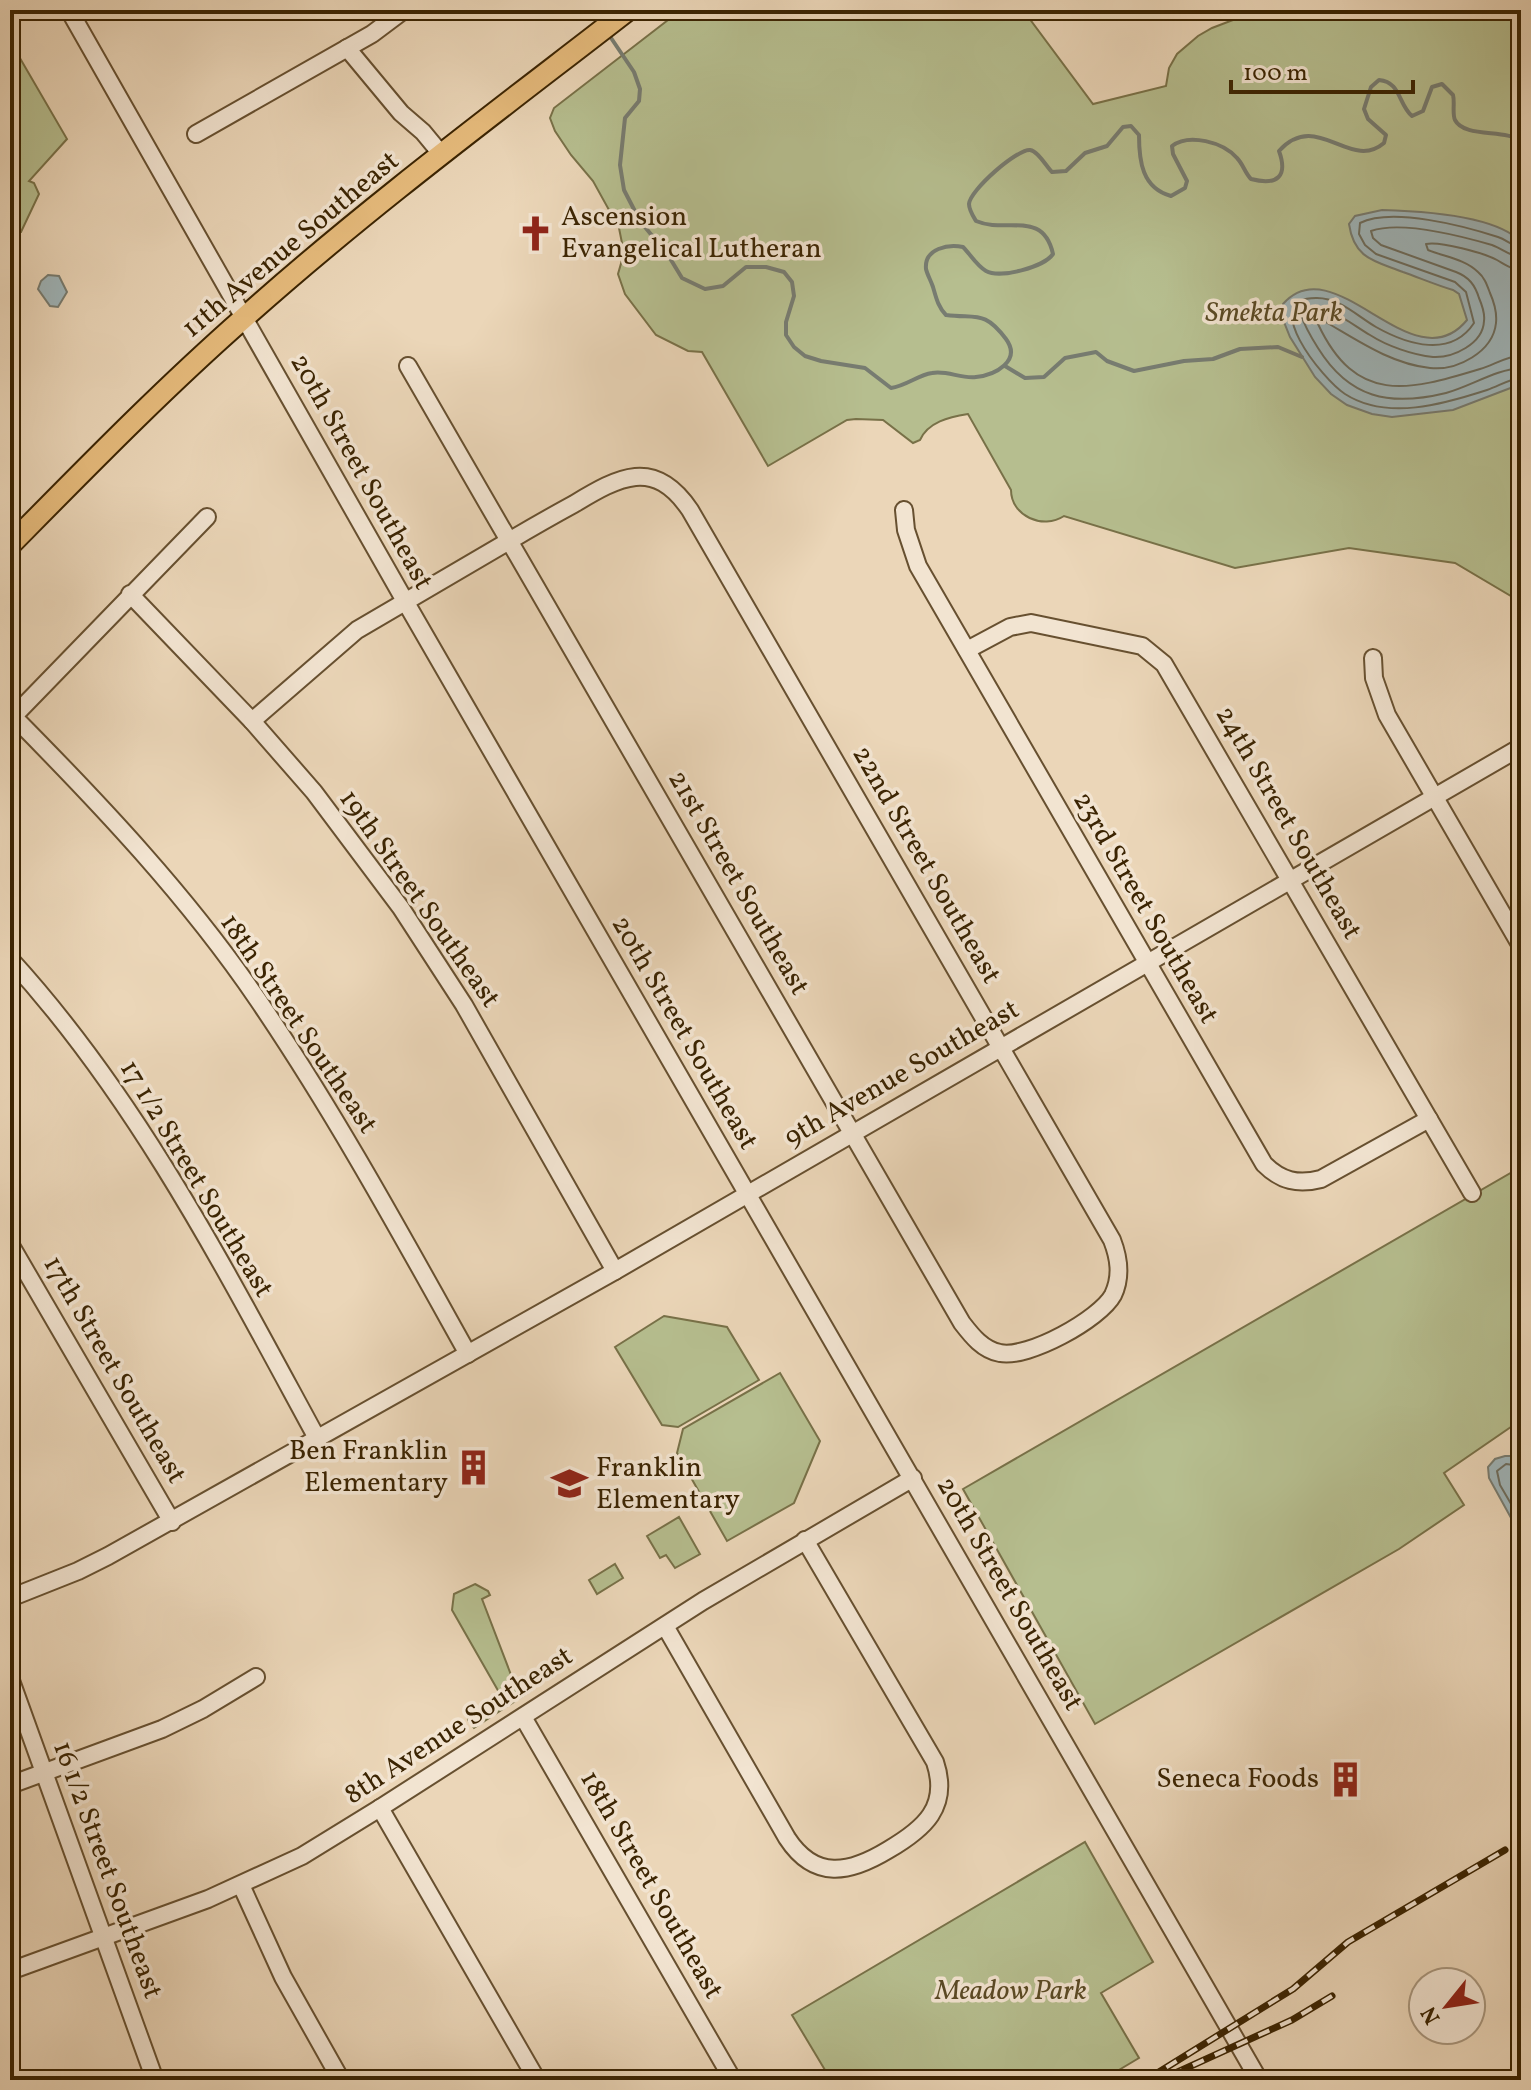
<svg xmlns="http://www.w3.org/2000/svg" width="1531" height="2090" viewBox="0 0 1531 2090" font-family="Vollkorn,serif">
	<style>
		.green { fill: #b6be8f; stroke: #787148; stroke-width: 2 }
		.water { fill: #9fb6bb; stroke: #777c71; stroke-width: 2 }
		.lines { fill: none; stroke-linecap: round; stroke-linejoin: round }
		.shore { stroke: #6d6d5e; stroke-width: 2 }
		.stream { stroke: #777c71; stroke-width: 4 }
		.minor-casing { stroke: #675030; stroke-width: 20 }
		.major-casing { stroke: #3b2402; stroke-width: 24 }
		.minor { stroke: #f2e4d1; stroke-width: 16 }
		.major { stroke: #e6bb7c; stroke-width: 20 }
		.rail-casing { stroke: #3b2402; stroke-width: 7 }
		.rail { stroke: #f2e4d1; stroke-width: 4; stroke-dasharray: 12; stroke-linecap: butt }
		.labels { text-anchor: middle; dominant-baseline: central; stroke-width: 7; stroke-linejoin: round; paint-order: stroke }
		.poi-label { font-size: 28px; fill: #3b2402; stroke: #f2e4d1; text-anchor: start }
		.street-label { font-size: 28px; fill: #3b2402; stroke: #f2e4d1 }
		.park-label { font-size: 28px; font-style: italic; fill: #5a4a25; stroke: #f2e4d1 }
	</style>
	<rect width="100%" height="100%" fill="#ebd6b8"/>
	<filter id="stains"><feTurbulence type="fractalNoise" baseFrequency=".0025" numOctaves="4"/><feColorMatrix values="0 0 0 0 .2 0 0 0 0 .09 0 0 0 0 .02 0 0 0 .5 -.17"/></filter>
	<radialGradient id="worn" r=".72"><stop offset=".6" stop-color="#630" stop-opacity="0"/><stop offset="1" stop-color="#630" stop-opacity=".3"/></radialGradient>
	<g class="green">
		<path d="M681,10h342l70,94 73,-18 3,-18 8,-14 21,-18 14,-8 47,-18h196l4,8 32,-8h30v592l-66,-39 -106,-15 -114,20 -171,-52c-21,14 -53,0 -53,-26l-43,-76c-19,3 -40,8 -48,26l-7,3 -30,-23 -27,-1 -9,1 -79,46 -66,-114 -14,-1 -32,-16 -31,-41 -7,-20 6,-21 -5,-25 -26,-47 -22,-26 -16,-24 -5,-13 4,-10z"/>
		<path d="M10,41l57,98 -38,42 5,2 5,11 -18,38h-11z"/>
		<path d="M1521,1167v253l-77,53 20,32 -65,44 -304,175 -132,-235z"/>
		<path d="M664,1316l63,11 32,53 -81,47 -16,-2 -47,-78z"/>
		<path d="M780,1373l40,68 -26,62 -67,38 -50,-88 6,-24z"/>
		<path d="M679,1517l21,37 -25,14 -9,-13 -6,3 -13,-22z"/>
		<path d="M615,1564l8,14 -26,16 -8,-14z"/>
		<path d="M475,1584l13,7 2,4 -8,4 31,81 10,-2 9,12 -58,38 -6,-8 4,-7 28,-19 -48,-84 2,-16z"/>
		<path d="M1085,1842l68,120 -52,31 38,65 -37,22h-271l-39,-65z"/>
	</g>
	<g class="water">
		<path d="M1382,210c37,1 114,5 139,32v142l-68,26 -61,7 -20,-3 -25,-9 -16,-11 -16,-17 -25,-40 -6,-15 -1,-18c52,-59 130,82 184,16l-8,-26 -6,-4c-17,-5 -33,-12 -50,-18 -28,-11 -49,-13 -54,-48l6,-8z"/>
		<path d="M48,275l11,1 8,16 -9,15 -8,-1 -12,-17 3,-8z"/>
		<path d="M1505,1456h11l5,5v75l-32,-58 -1,-11 7,-8z"/>
	</g>
	<g class="lines">
		<g class="shore">
			<path d="M1521,247c-9,-1 -14,-7 -23,-10 -34,-11 -106,-30 -138,-14l-1,11 6,11 11,9 79,28 11,10 8,31c-23,35 -66,22 -98,4 -19,-11 -36,-29 -59,-29 -61,-1 6,82 28,96 42,27 99,10 142,-4 12,-4 22,-11 34,-12"/>
			<path d="M1521,257c-12,-1 -18,-8 -29,-12 -31,-9 -90,-25 -121,-14l2,7 8,7c25,9 50,18 75,27 13,5 19,13 23,26 3,7 6,16 5,23 -1,23 -31,37 -51,36 -20,-2 -46,-11 -63,-22 -22,-13 -39,-30 -66,-25l-3,5c4,12 10,22 17,33 31,50 71,59 128,45 23,-6 51,-24 75,-25"/>
			<path d="M1521,269c-11,0 -15,-4 -24,-9 -13,-7 -57,-19 -71,-16l2,6c17,7 37,9 50,22 7,6 9,13 12,21 4,9 7,20 6,30 -3,29 -39,48 -66,45 -39,-4 -73,-28 -106,-47l-6,3c38,81 90,67 162,45 14,-4 26,-13 41,-13"/>
			<path d="M1521,1466l-15,-2 -9,7 3,14 21,36"/>
		</g>
		<g class="stream">
			<path d="M594,10l6,11"/>
			<path d="M607,32l27,40 6,17 -1,12 -14,17 -5,47 4,25 16,31 28,34 14,23 23,11 18,-3 23,-19h20l18,5 8,10 2,14 -8,26v13l8,12 11,9 16,5 44,7 26,20c15,-2 27,-13 41,-15 15,-3 29,6 44,4 19,-2 46,-16 30,-38 -22,-29 -29,-20 -60,-24 -8,-8 -10,-18 -13,-28 -2,-6 -6,-13 -7,-18 -2,-21 23,-25 37,-22 7,7 14,19 23,24 14,8 58,-4 67,-17 -10,-45 -47,-20 -77,-33 -3,-5 -7,-11 -7,-17 1,-14 48,-55 61,-54 8,1 16,16 22,22l14,-1 19,-18 22,-7 16,-19 8,-1 8,9c0,26 3,53 32,61l14,-8 2,-7 -14,-27 -1,-8c17,-13 51,-4 65,12 6,6 8,15 14,21 27,7 37,-3 28,-28 38,-42 71,21 105,-8l2,-8 -18,-16 -4,-10 7,-22 8,-7c22,2 19,24 33,36l11,-5 9,-24 10,-3 11,11c2,7 -1,19 2,25 9,18 51,9 66,21"/>
			<path d="M1005,366l20,12 19,-1 21,-19 31,-6 11,9 27,10 50,-10 29,-2 27,-10 38,-2 24,10"/>
			<path d="M1513,388l8,10"/>
		</g>
		<defs>
			<g id="minor">
				<path d="M69,10l336,591 854,1479"/>
				<path d="M347,48l54,65 22,19 19,23"/>
				<path d="M196,134l176,-100 32,-24"/>
				<path d="M904,510l2,20 12,36 346,598c17,17 34,21 57,15l108,-60"/>
				<path d="M130,594l122,127 62,71 87,116 63,97 151,266"/>
				<path d="M967,650l43,-23 21,-4 111,23 22,18 308,529"/>
				<path d="M1373,658l1,20 13,37 134,231"/>
				<path d="M13,716c88,89 175,181 245,284 77,113 143,234 210,354"/>
				<path d="M10,720l197,-203"/>
				<path d="M252,721l105,-91 152,-89c22,-13 43,-25 65,-37 45,-27 80,-47 116,6l422,730c7,18 10,36 1,55 -13,24 -85,64 -113,58 -17,-3 -28,-17 -38,-30l-444,-767 -17,-29 -93,-161"/>
				<path d="M10,959c129,141 217,314 308,481"/>
				<path d="M10,1244l162,278"/>
				<path d="M10,1598l68,-27 30,-15 507,-285 906,-524"/>
				<path d="M665,1626l122,212c28,43 63,35 101,12 36,-21 62,-43 47,-88l-130,-222"/>
				<path d="M10,1678l145,402"/>
				<path d="M523,1717l210,363"/>
				<path d="M10,1785l152,-56 41,-20 53,-32"/>
				<path d="M380,1808l157,272"/>
				<path d="M241,1885l42,92 58,103"/>
				<path d="M10,1971l198,-72 94,-43 78,-48 323,-207 210,-123"/>
			</g>
			<path id="major" d="M10,545c77,-78 153,-156 235,-228 122,-109 254,-207 383,-307"/>
		</defs>
		<use href="#minor" class="minor-casing"/>
		<use href="#major" class="major-casing"/>
		<use href="#minor" class="minor"/>
		<use href="#major" class="major"/>
		<defs>
			<g id="rail">
				<path d="M1171,2075l121,-55 40,-24"/>
				<path d="M1146,2080l147,-91 55,-47 157,-92"/>
			</g>
		</defs>
		<use href="#rail" class="rail-casing"/>
		<use href="#rail" class="rail"/>
	</g>
	<defs>
		<symbol id="church-bare" viewBox="-9 -9 18 18"><path d="M-1.2-6h2.4v3.5h3.3v2.4h-3.3V6h-2.4V-.1h-3.3v-2.4h3.3Z" fill="#8f2418" stroke="#f2e4d1" stroke-width="2.5" paint-order="stroke"/></symbol>
		<symbol id="building-bare" viewBox="-9 -9 18 18"><path d="M-4-6H4V6H1V3H-1V6H-4ZM-2.5-4.3h1.7v1.8h-1.7ZM.8-4.3h1.7v1.8H.8ZM-2.5-1h1.7V.8h-1.7ZM.8-1h1.7V.8H.8Z" fill="#8f2418" stroke="#f2e4d1" stroke-width="2.5" paint-order="stroke"/></symbol>
		<symbol id="school-bare" viewBox="-9 -9 18 18"><path d="M0-5L7-2L0 1L-7-2ZM-4 1L0 2.5L4 1V4Q0 6-4 4Z" fill="#8f2418" stroke="#f2e4d1" stroke-width="2.5" paint-order="stroke"/></symbol>
	</defs>
	<g fill-rule="evenodd">
		<use href="#church-bare" x="510" y="208" width="51" height="51"/>
		<use href="#building-bare" x="448" y="1442" width="51" height="51"/>
		<use href="#school-bare" x="544" y="1458" width="51" height="51"/>
		<use href="#building-bare" x="1320" y="1754" width="51" height="51"/>
	</g>
	<g class="labels">
		<g class="poi-label">
			<text x="561" y="217">Ascension<tspan x="561" dy="32">Evangelical Lutheran</tspan></text>
			<text x="448" y="1451" text-anchor="end">Ben Franklin<tspan x="448" dy="32">Elementary</tspan></text>
			<text x="596" y="1468">Franklin<tspan x="596" dy="32">Elementary</tspan></text>
			<text x="1319" y="1779" text-anchor="end">Seneca Foods</text>
		</g>
		<g class="street-label">
			<text transform="translate(291 245) rotate(-40)">11th Avenue Southeast</text>
			<text transform="translate(361 472) rotate(61)">20th Street Southeast</text>
			<text transform="translate(1288 823) rotate(60)">24th Street Southeast</text>
			<text transform="translate(926 865) rotate(60)">22nd Street Southeast</text>
			<text transform="translate(738 883) rotate(60)">21st Street Southeast</text>
			<text transform="translate(419 899) rotate(55)">19th Street Southeast</text>
			<text transform="translate(1145 908) rotate(60)">23rd Street Southeast</text>
			<text transform="translate(298 1024) rotate(56)">18th Street Southeast</text>
			<text transform="translate(684 1033) rotate(60)">20th Street Southeast</text>
			<text transform="translate(902 1074) rotate(-30)">9th Avenue Southeast</text>
			<text transform="translate(196 1179) rotate(59)">17 1/2 Street Southeast</text>
			<text transform="translate(114 1370) rotate(60)">17th Street Southeast</text>
			<text transform="translate(1009 1594) rotate(60)">20th Street Southeast</text>
			<text transform="translate(459 1726) rotate(-33)">8th Avenue Southeast</text>
			<text transform="translate(107 1870) rotate(70)">16 1/2 Street Southeast</text>
			<text transform="translate(651 1885) rotate(60)">18th Street Southeast</text>
		</g>
		<g class="park-label">
			<text x="1274" y="313">Smekta Park</text>
			<text x="1011" y="1991">Meadow Park</text>
		</g>
	</g>
	<rect width="1531" height="2090" fill="none" stroke="#ebd6b8" stroke-width="40"/>
	<rect x="12" y="12" width="1507" height="2066" fill="none" stroke="#3b2402" stroke-width="4"/>
	<rect x="20" y="20" width="1491" height="2050" fill="none" stroke="#3b2402" stroke-width="2"/>
	<g transform="translate(1447 2006) rotate(240)"><circle r="38" fill="#f2e4d1" stroke="#a9977e" stroke-width="2"/>
	<path d="M0-6L14 30L0 20L-14 30Z" fill="#8f2418"/>
	<text y="-12" font-size="22" font-weight="bold" text-anchor="middle" fill="#3b2402">N</text>
	</g>
	<path d="M1231 80v12h182v-12" fill="none" stroke="#3b2402" stroke-width="4"/>
	<text x="1243" y="80" font-size="24" fill="#3b2402" stroke="#f2e4d1" stroke-width="6" paint-order="stroke">100 m</text>
	<rect width="100%" height="100%" filter="url(#stains)"/>
	<rect width="100%" height="100%" fill="url(#worn)"/>
</svg>
